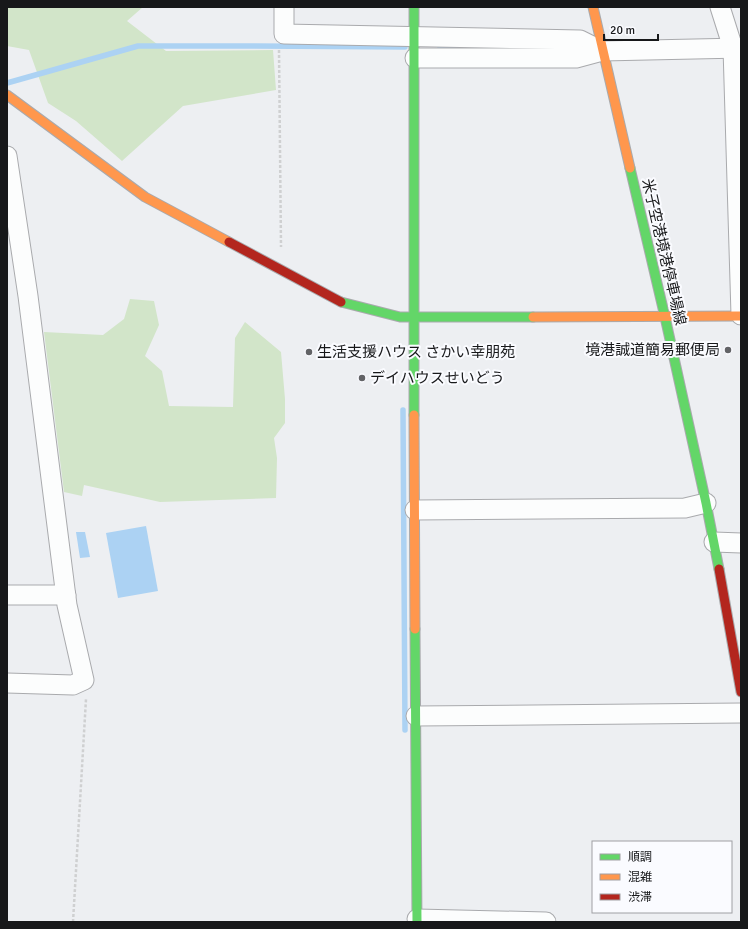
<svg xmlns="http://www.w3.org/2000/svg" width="748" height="929" viewBox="0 0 748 929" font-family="Signika,'Noto Sans JP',sans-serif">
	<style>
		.green { fill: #d2e5c9 }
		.water { fill: #acd2f3 }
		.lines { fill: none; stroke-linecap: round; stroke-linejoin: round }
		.stream { stroke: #acd2f3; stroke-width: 5.5 }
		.street-casing { stroke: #a9aaad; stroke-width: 21 }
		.fast-casing { stroke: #a9aaad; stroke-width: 11 }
		.slow-casing { stroke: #a9aaad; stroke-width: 11 }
		.jam-casing { stroke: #a9aaad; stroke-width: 11 }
		.path { stroke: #cfd0d1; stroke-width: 2.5; stroke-dasharray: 3 2; stroke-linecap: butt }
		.street { stroke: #fcfdfd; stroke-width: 19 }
		.fast { stroke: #63d668; stroke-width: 9 }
		.slow { stroke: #ff974d; stroke-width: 9 }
		.jam { stroke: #b3261e; stroke-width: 9 }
		.poi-dot { fill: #626366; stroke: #fafbff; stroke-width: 1.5 }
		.labels { text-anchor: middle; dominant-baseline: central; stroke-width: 4; stroke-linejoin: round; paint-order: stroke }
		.street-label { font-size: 15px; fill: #17181a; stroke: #fafbff }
		.poi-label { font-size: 15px; fill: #17181a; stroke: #fafbff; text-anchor: start }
	</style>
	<rect width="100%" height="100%" fill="#edeff2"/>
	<g class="green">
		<path d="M7,7h136l-16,14 39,30 107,-1 3,40 -93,16 -61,55 -46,-40 -28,-18 -19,-53 -22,-4z"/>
		<path d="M130,299l24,2 5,24 -14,31 17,15 7,35 64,1 2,-69 10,-16 36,30 4,47v24l-11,15 3,20 -1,40 -116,4 -76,-17 -2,11 -18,-4 -20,-160 59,3 21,-16z"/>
	</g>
	<g class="water">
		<path d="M146,526l12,65 -40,7 -12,-65z"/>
		<path d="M76,532h9l5,25 -10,1z"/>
	</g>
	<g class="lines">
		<g class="stream">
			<path d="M440,48l72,1"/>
			<path d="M7,83l131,-37h116l151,1"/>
			<path d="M403,410l2,320"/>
		</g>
		<defs>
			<g id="street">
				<path d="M284,7v27l296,6 22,11"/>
				<path d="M720,7l13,41 8,267"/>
				<path d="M415,58h161l26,-7 139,-3"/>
				<path d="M7,156l21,140 39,309 17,75 -11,5 -66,-2"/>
				<path d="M415,510l270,-2 21,-5"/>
				<path d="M714,542l27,1"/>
				<path d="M7,595h59"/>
				<path d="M416,716l325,-3"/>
				<path d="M417,919l129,3"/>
			</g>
			<g id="fast">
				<path d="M630,168l35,149 41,186 13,66"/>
				<path d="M341,302l59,15h133"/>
				<path d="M414,415v-408"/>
				<path d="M415,629l2,293"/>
			</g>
			<g id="slow">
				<path d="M593,7l37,161"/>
				<path d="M7,95l138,102 84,45"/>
				<path d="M533,317l208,-1"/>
				<path d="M414,415l1,214"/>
			</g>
			<g id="jam">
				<path d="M229,242l112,60"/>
				<path d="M719,569l22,123"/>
			</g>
		</defs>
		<use href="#street" class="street-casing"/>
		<use href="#fast" class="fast-casing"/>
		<use href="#slow" class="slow-casing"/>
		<use href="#jam" class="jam-casing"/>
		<g class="path">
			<path d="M279,50l2,197"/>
			<path d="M73,922l13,-223"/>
		</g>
		<use href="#street" class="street"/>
		<use href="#fast" class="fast"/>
		<use href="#slow" class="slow"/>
		<use href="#jam" class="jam"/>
	</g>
	<g class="poi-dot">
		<circle cx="728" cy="350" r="4"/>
		<circle cx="309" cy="352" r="4"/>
		<circle cx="362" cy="378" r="4"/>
	</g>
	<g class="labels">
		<g class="street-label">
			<text transform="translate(664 252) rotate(77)">米子空港境港停車場線</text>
		</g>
		<g class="poi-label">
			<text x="720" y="350" text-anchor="end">境港誠道簡易郵便局</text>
			<text x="317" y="352">生活支援ハウス さかい幸朋苑</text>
			<text x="370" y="378">デイハウスせいどう</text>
		</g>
	</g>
	<rect width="748" height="929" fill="none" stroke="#17181a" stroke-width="16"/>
	<rect x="592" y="841" width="140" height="72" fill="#fafbff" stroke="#9fa0a3"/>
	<rect x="600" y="854" width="20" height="6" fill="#63d668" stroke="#9fa0a3"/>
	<text x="628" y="861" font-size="12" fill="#17181a">順調</text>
	<rect x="600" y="874" width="20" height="6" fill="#ff974d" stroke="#9fa0a3"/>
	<text x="628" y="881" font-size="12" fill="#17181a">混雑</text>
	<rect x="600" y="894" width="20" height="6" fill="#b3261e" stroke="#9fa0a3"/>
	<text x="628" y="901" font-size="12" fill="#17181a">渋滞</text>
	<path d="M604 34v6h54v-6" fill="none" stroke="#17181a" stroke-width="2"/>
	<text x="610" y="34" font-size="12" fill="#17181a" stroke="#fafbff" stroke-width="3" paint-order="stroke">20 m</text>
</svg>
